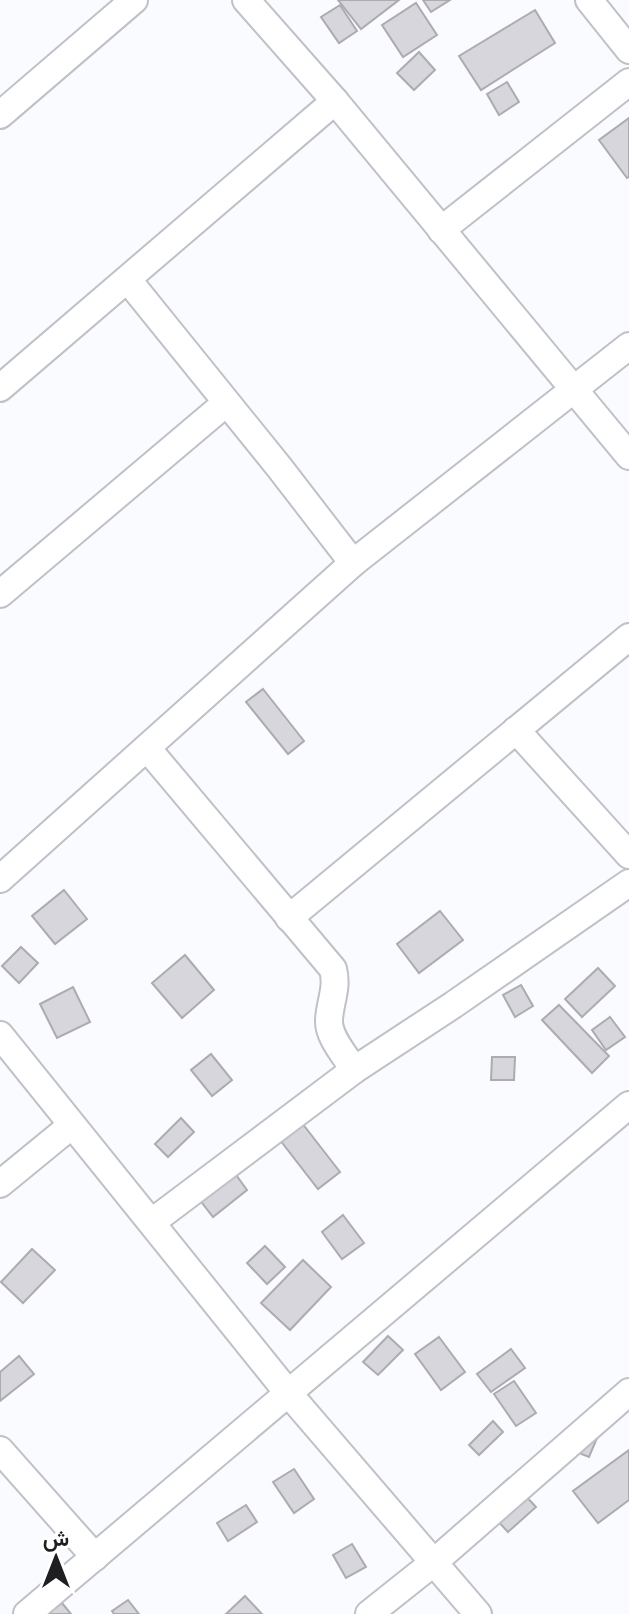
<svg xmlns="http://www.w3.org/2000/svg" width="629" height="1614" viewBox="0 0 629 1614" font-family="'Roboto Condensed',Vazirmatn,sans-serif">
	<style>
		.building { fill: #d8d6dd; stroke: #acabb1; stroke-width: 2 }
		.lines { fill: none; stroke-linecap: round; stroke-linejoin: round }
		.street-casing { stroke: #bec1c7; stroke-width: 30 }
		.street { stroke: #fff; stroke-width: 26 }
	</style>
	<rect width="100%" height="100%" fill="#fafbfe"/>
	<g class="building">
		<path d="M338,0h61l-38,29z"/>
		<path d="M423,0h27l-19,12z"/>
		<path d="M416,3l21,32 -34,22 -21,-32z"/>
		<path d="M340,5l17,26 -18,12 -18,-26z"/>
		<path d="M535,10l20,33 -74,47 -22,-34z"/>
		<path d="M419,52l16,18 -21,20 -17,-17z"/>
		<path d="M507,82l12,20 -20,13 -12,-21z"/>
		<path d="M629,118v59l-2,1 -28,-38z"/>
		<path d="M263,689l41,52 -16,13 -42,-52z"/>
		<path d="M64,890l23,29 -32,25 -23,-28z"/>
		<path d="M440,911l23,29 -44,33 -22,-29z"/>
		<path d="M21,947l17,16 -19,20 -17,-17z"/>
		<path d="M185,955l29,35 -32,28 -30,-35z"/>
		<path d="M598,968l17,18 -33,31 -17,-18z"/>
		<path d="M521,985l12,21 -18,11 -12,-22z"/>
		<path d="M73,987l17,35 -33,16 -17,-34z"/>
		<path d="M559,1005l50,51 -17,17 -50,-53z"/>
		<path d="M610,1017l15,20 -19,13 -14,-20z"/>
		<path d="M211,1054l21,26 -20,16 -21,-26z"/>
		<path d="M492,1057h23l-1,23h-23z"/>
		<path d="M295,1114l45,58 -22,17 -45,-58z"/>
		<path d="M181,1118l13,14 -26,25 -13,-13z"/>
		<path d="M234,1172l13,18 -34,27 -14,-18z"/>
		<path d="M343,1215l21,28 -22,16 -20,-27z"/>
		<path d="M265,1246l20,21 -18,17 -20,-21z"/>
		<path d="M32,1249l23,21 -32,33 -22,-21z"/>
		<path d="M303,1260l28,27 -41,43 -29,-27z"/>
		<path d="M388,1336l15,14 -25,25 -15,-13z"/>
		<path d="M439,1337l26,35 -24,18 -26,-36z"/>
		<path d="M511,1349l14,19 -34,24 -14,-18z"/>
		<path d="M19,1356l15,18 -34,27v-29z"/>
		<path d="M514,1381l22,32 -20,13 -22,-32z"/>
		<path d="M493,1421l10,11 -24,23 -10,-10z"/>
		<path d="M600,1431l-11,26 -15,-6z"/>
		<path d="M629,1450v50l-31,23 -25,-32z"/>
		<path d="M294,1469l20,30 -20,14 -21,-31z"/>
		<path d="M509,1478l27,29 -28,25 -27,-29z"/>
		<path d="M246,1505l11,17 -29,19 -11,-18z"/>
		<path d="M352,1544l14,23 -20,11 -13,-23z"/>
		<path d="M245,1596l17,18h-36z"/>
		<path d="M128,1600l11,14h-25l-2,-3z"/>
		<path d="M62,1603l9,11h-24z"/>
	</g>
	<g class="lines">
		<defs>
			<g id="street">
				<path d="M246,0l89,101 294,355"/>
				<path d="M589,0l40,50"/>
				<path d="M0,115l134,-115"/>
				<path d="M441,230l188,-148"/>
				<path d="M128,280l151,187 74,96"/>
				<path d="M0,388l335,-287"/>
				<path d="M0,594l226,-191"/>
				<path d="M516,730l113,125"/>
				<path d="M147,748l186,221c5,19 -3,32 -4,51 -1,17 17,36 25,50"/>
				<path d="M0,879l353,-316 276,-217"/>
				<path d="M289,918l340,-281"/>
				<path d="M0,1035l289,359 189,220"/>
				<path d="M0,1184l72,-59"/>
				<path d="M152,1222l202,-152 99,-65 176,-122"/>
				<path d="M0,1450l95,107"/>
				<path d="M27,1614l602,-509"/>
				<path d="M369,1614l64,-51 196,-171"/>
			</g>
		</defs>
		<use href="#street" class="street-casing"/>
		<use href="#street" class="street"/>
	</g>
	<g transform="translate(56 1558)" stroke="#ffffff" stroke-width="6" paint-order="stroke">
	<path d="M0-6L14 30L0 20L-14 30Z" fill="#1f1f22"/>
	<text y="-12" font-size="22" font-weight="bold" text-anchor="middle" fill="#1f1f22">ش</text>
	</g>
</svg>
